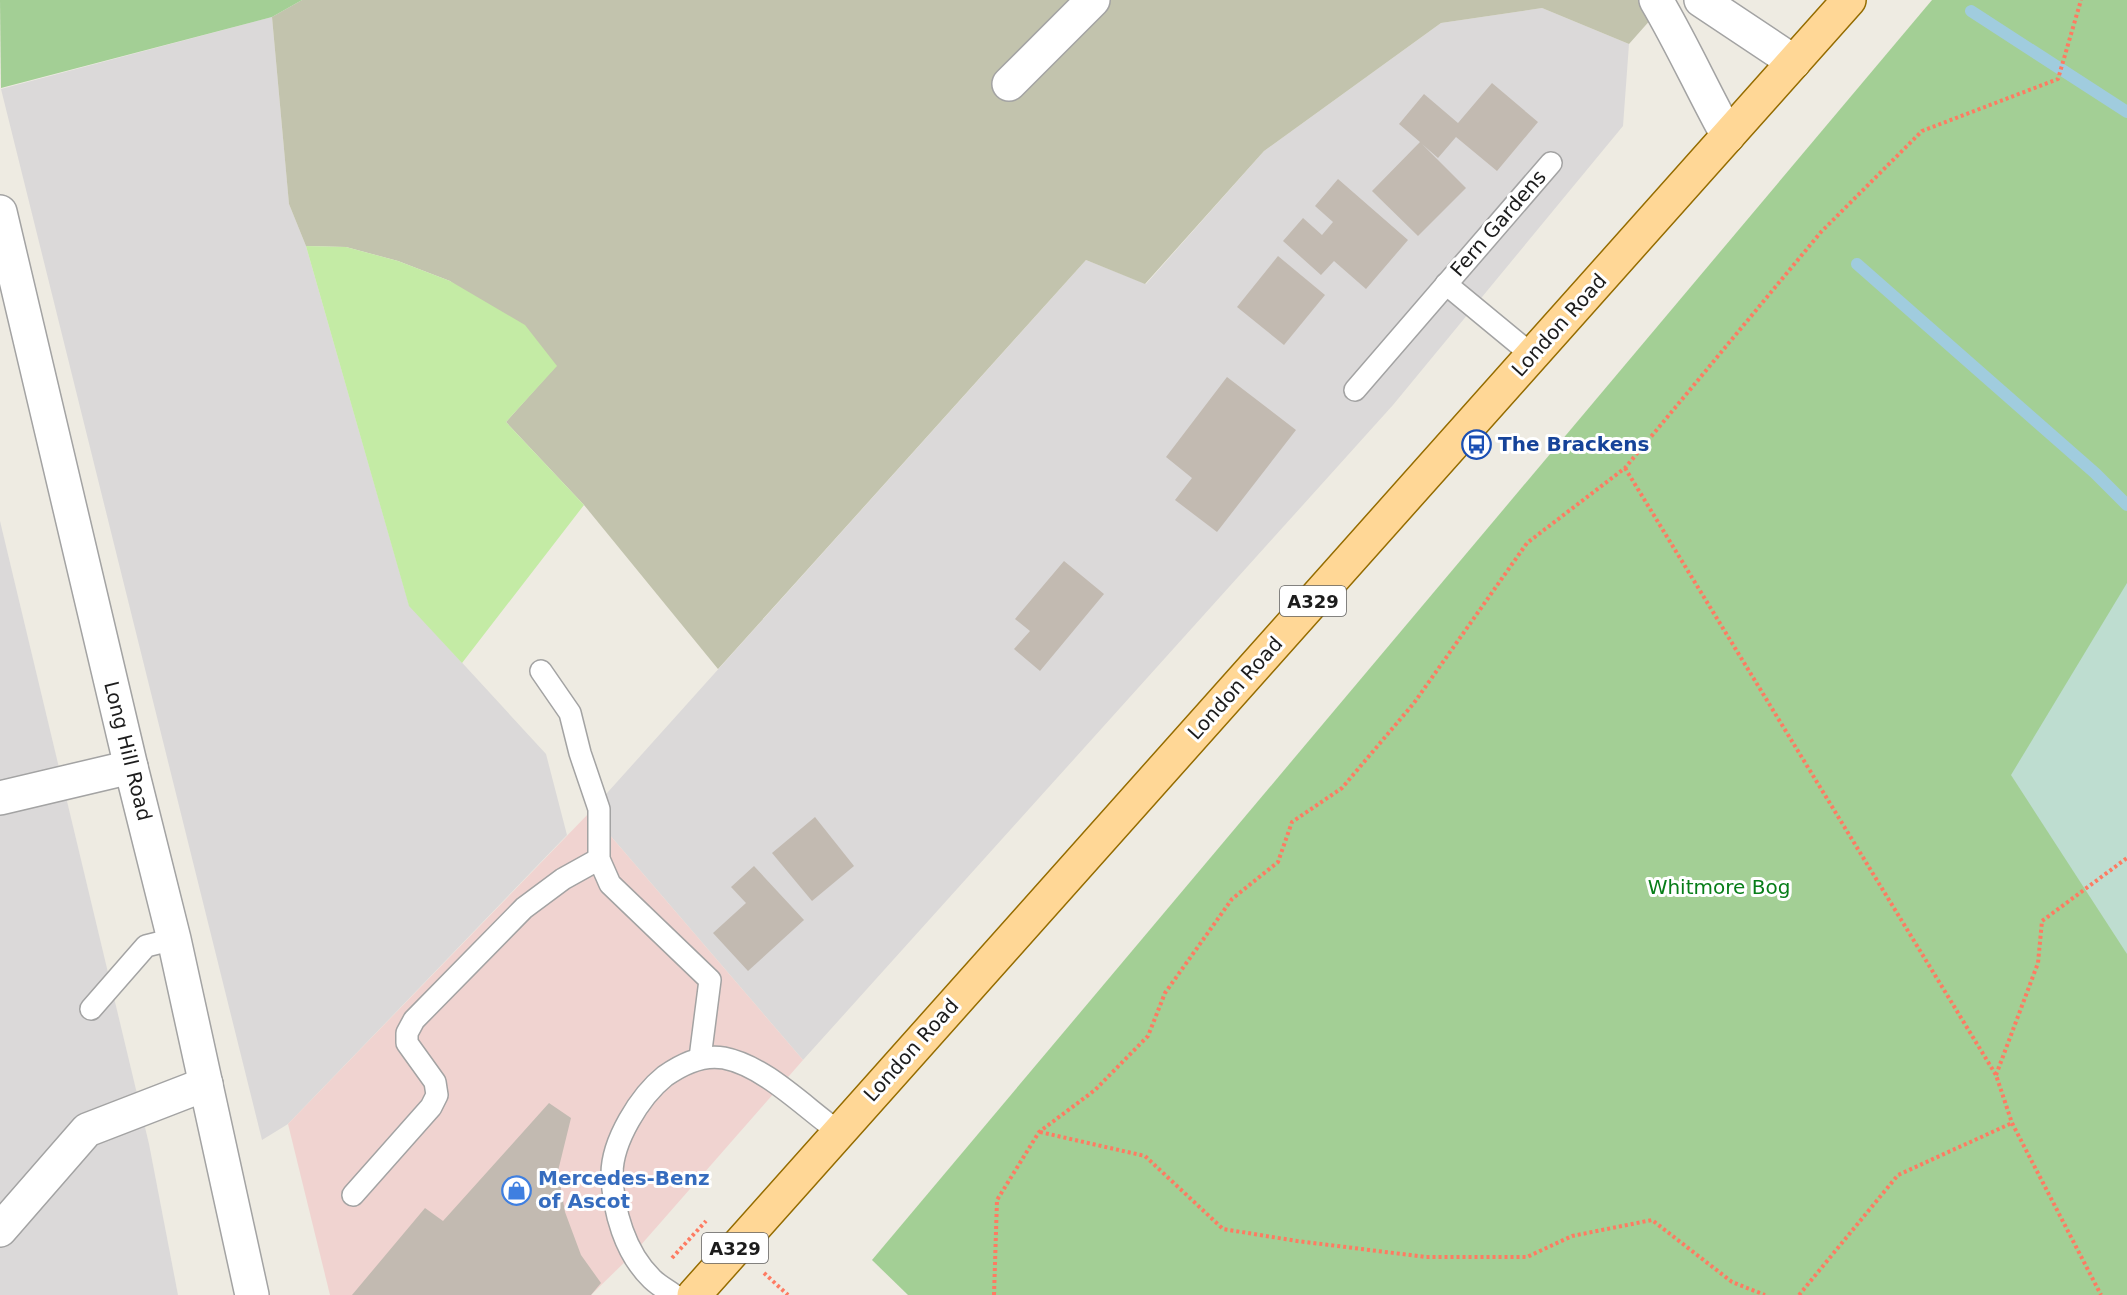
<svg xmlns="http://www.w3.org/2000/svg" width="2127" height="1295" viewBox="0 0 2127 1295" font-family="'DejaVu Sans',sans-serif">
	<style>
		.residential { fill: #dbd9d9 }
		.commercial { fill: #f0d3d0 }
		.construction { fill: #c2c3ad }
		.grass { fill: #c4eba5 }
		.forest { fill: #a3cf95 }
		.wetland { fill: #beddd0 }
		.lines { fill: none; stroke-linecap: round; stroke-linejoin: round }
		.stream { stroke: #a0ccde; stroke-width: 12 }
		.building { fill: #c2bab1 }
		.service-casing { stroke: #a3a3a3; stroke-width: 24 }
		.minor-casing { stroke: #a3a3a3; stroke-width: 36 }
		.tertiary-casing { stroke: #a3a3a3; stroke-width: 36 }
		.primary-casing { stroke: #956c00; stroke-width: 36 }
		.path { stroke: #fe7b62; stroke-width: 4; stroke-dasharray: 3 3; stroke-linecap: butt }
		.service { stroke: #fff; stroke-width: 21 }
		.minor { stroke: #fff; stroke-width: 33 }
		.tertiary { stroke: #fff; stroke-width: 33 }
		.primary { stroke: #ffd796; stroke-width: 33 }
		.labels { text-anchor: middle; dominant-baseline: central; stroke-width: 6; stroke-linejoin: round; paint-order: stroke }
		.shield { fill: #fff; stroke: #606060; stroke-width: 1.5 }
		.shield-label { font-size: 18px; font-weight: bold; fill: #1c1c1c }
		.street-label { font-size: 20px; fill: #1c1c1c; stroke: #fff }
		.transit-label { font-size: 20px; font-weight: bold; fill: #164399; stroke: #fff; text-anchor: start }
		.park-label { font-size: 20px; fill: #077d18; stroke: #fff }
		.shop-label { font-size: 20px; font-weight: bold; fill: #366cbe; stroke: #fff; text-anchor: start }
	</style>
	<rect width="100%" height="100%" fill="#eeebe2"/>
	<g class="residential">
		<path d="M1542,8l87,36 -6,82 -230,279 -590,655 -213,-248 496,-552 60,24 118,-133 177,-128z"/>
		<path d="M272,17l17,187 17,42 103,359 137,149 21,81 -279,289 -26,16 -261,-1051z"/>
		<path d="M0,521l149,623 29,151h-178z"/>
	</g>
	<path class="commercial" d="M590,812l213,248 -170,194 -42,41h-261l-42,-171z"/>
	<path class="construction" d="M302,0h1366l-39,44 -87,-36 -101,15 -177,128 -119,133 -59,-24 -368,409 -134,-164 -78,-83 50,-56 -106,-85 -52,-20 -52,-14 -40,-1 -17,-42 -17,-187z"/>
	<path class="grass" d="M306,246l40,1 52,14 52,20 75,44 32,41 -51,56 78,83 -122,158 -53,-57z"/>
	<g class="forest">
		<path d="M0,0h302l-30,17 -271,71z"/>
		<path d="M1932,0h195v1295h-1219l-36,-35z"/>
	</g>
	<path class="wetland" d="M2127,583v371l-116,-179z"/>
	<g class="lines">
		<g class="stream">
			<path d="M1971,11l156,101"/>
			<path d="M1857,264l238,209 32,32"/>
		</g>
	</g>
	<g class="building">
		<path d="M1492,83l46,39 -41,49 -41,-34 -18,21 -16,-14 44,44 -48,48 -46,-45 48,-49 -21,-18 25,-30 34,29z"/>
		<path d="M1338,179l70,61 -42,49 -32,-28 -13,14 -38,-34 20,-23 19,17 11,-13 -18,-16z"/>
		<path d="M1278,256l47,39 -41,50 -47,-38z"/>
		<path d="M1227,377l69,53 -79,102 -42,-32 17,-22 -26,-21z"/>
		<path d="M1064,561l40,33 -64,77 -26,-22 16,-18 -15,-12z"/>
		<path d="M815,817l39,49 -42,35 -40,-48z"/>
		<path d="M754,866l50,54 -56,51 -35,-38 33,-30 -15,-16z"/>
		<path d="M549,1103l22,15 -13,53 7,41 16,43 20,28 -10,12h-239l73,-87 18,13z"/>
	</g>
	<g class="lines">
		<defs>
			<g id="service">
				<path d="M1446,284l86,71"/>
				<path d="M1355,390l196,-227"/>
				<path d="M541,671l29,42 10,40 19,56v50l11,25 100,96 -10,78"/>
				<path d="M91,1009l55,-63 28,-7"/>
				<path d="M353,1195l78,-88 6,-12 -2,-13 -28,-39v-10l7,-13 110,-112 39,-29 36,-20"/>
				<path d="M674,1295c-7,-5 -16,-10 -22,-16 -27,-26 -39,-68 -40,-105 0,-33 28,-78 53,-98 17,-12 37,-22 59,-18 41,8 81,50 115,74"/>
			</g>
			<g id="minor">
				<path d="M1656,0c26,44 47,91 72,136"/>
				<path d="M1701,0l93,62"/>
				<path d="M1009,84l84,-84"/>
				<path d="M0,1230l87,-100 119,-46"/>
			</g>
			<g id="tertiary">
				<path d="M0,212l131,555 43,172 78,356"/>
				<path d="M0,798l131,-31"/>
			</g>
			<path id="primary" d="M694,1295l1155,-1295"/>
		</defs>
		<use href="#service" class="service-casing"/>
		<use href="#minor" class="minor-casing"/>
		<use href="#tertiary" class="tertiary-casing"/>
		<use href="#primary" class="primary-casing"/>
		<g class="path">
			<path d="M1625,468l371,607 16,48 89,172"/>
			<path d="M1996,1075l42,-112 4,-42 85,-63"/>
			<path d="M1040,1132l105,24 78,73 74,12 129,16h101l45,-21 80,-16 80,62 33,13"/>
			<path d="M672,1258l34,-37"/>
			<path d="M764,1273l24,22"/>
			<path d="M994,1295l3,-95 42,-68 56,-42 53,-54 17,-43 67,-94 46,-37 14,-40 50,-34 72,-85 113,-160 98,-75 196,-236 101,-101 136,-52 23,-79"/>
			<path d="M1799,1295l99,-120 114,-52"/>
		</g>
		<use href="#service" class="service"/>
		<use href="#minor" class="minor"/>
		<use href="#tertiary" class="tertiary"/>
		<use href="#primary" class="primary"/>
	</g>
	<defs>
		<symbol id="bus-ring" viewBox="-11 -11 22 22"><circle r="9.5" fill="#fff" stroke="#1a4fb4" stroke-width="1.5"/><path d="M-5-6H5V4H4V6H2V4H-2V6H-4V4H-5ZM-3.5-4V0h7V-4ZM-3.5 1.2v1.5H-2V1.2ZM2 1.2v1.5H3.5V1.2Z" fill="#1a4fb4"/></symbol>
		<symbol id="shop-ring" viewBox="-11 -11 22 22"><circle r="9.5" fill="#fff" stroke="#3f7fe0" stroke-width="1.5"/><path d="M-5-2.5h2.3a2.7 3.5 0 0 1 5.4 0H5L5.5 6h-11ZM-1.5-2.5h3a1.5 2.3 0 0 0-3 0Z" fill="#3f7fe0"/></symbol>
	</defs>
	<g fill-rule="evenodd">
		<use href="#bus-ring" x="1460" y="428" width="33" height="33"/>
		<use href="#shop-ring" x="500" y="1174" width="33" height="33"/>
	</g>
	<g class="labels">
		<g class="shield">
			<rect x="1280" y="586" width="66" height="30" rx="4.5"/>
			<rect x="702" y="1233" width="66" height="30" rx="4.5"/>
		</g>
		<g class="shield-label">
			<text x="1313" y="601">A329</text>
			<text x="735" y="1248">A329</text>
		</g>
		<g class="street-label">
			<text transform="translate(1498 223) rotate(-49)">Fern Gardens</text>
			<text transform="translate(1559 325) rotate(-48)">London Road</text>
			<text transform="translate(1235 688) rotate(-48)">London Road</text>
			<text transform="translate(128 751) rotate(76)">Long Hill Road</text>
			<text transform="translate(911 1050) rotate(-48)">London Road</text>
		</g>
		<g class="transit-label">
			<text x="1498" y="444">The Brackens</text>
		</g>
		<g class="park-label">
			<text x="1719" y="887">Whitmore Bog</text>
		</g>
		<g class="shop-label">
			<text x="538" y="1178">Mercedes-Benz<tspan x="538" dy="23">of Ascot</tspan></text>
		</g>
	</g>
</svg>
